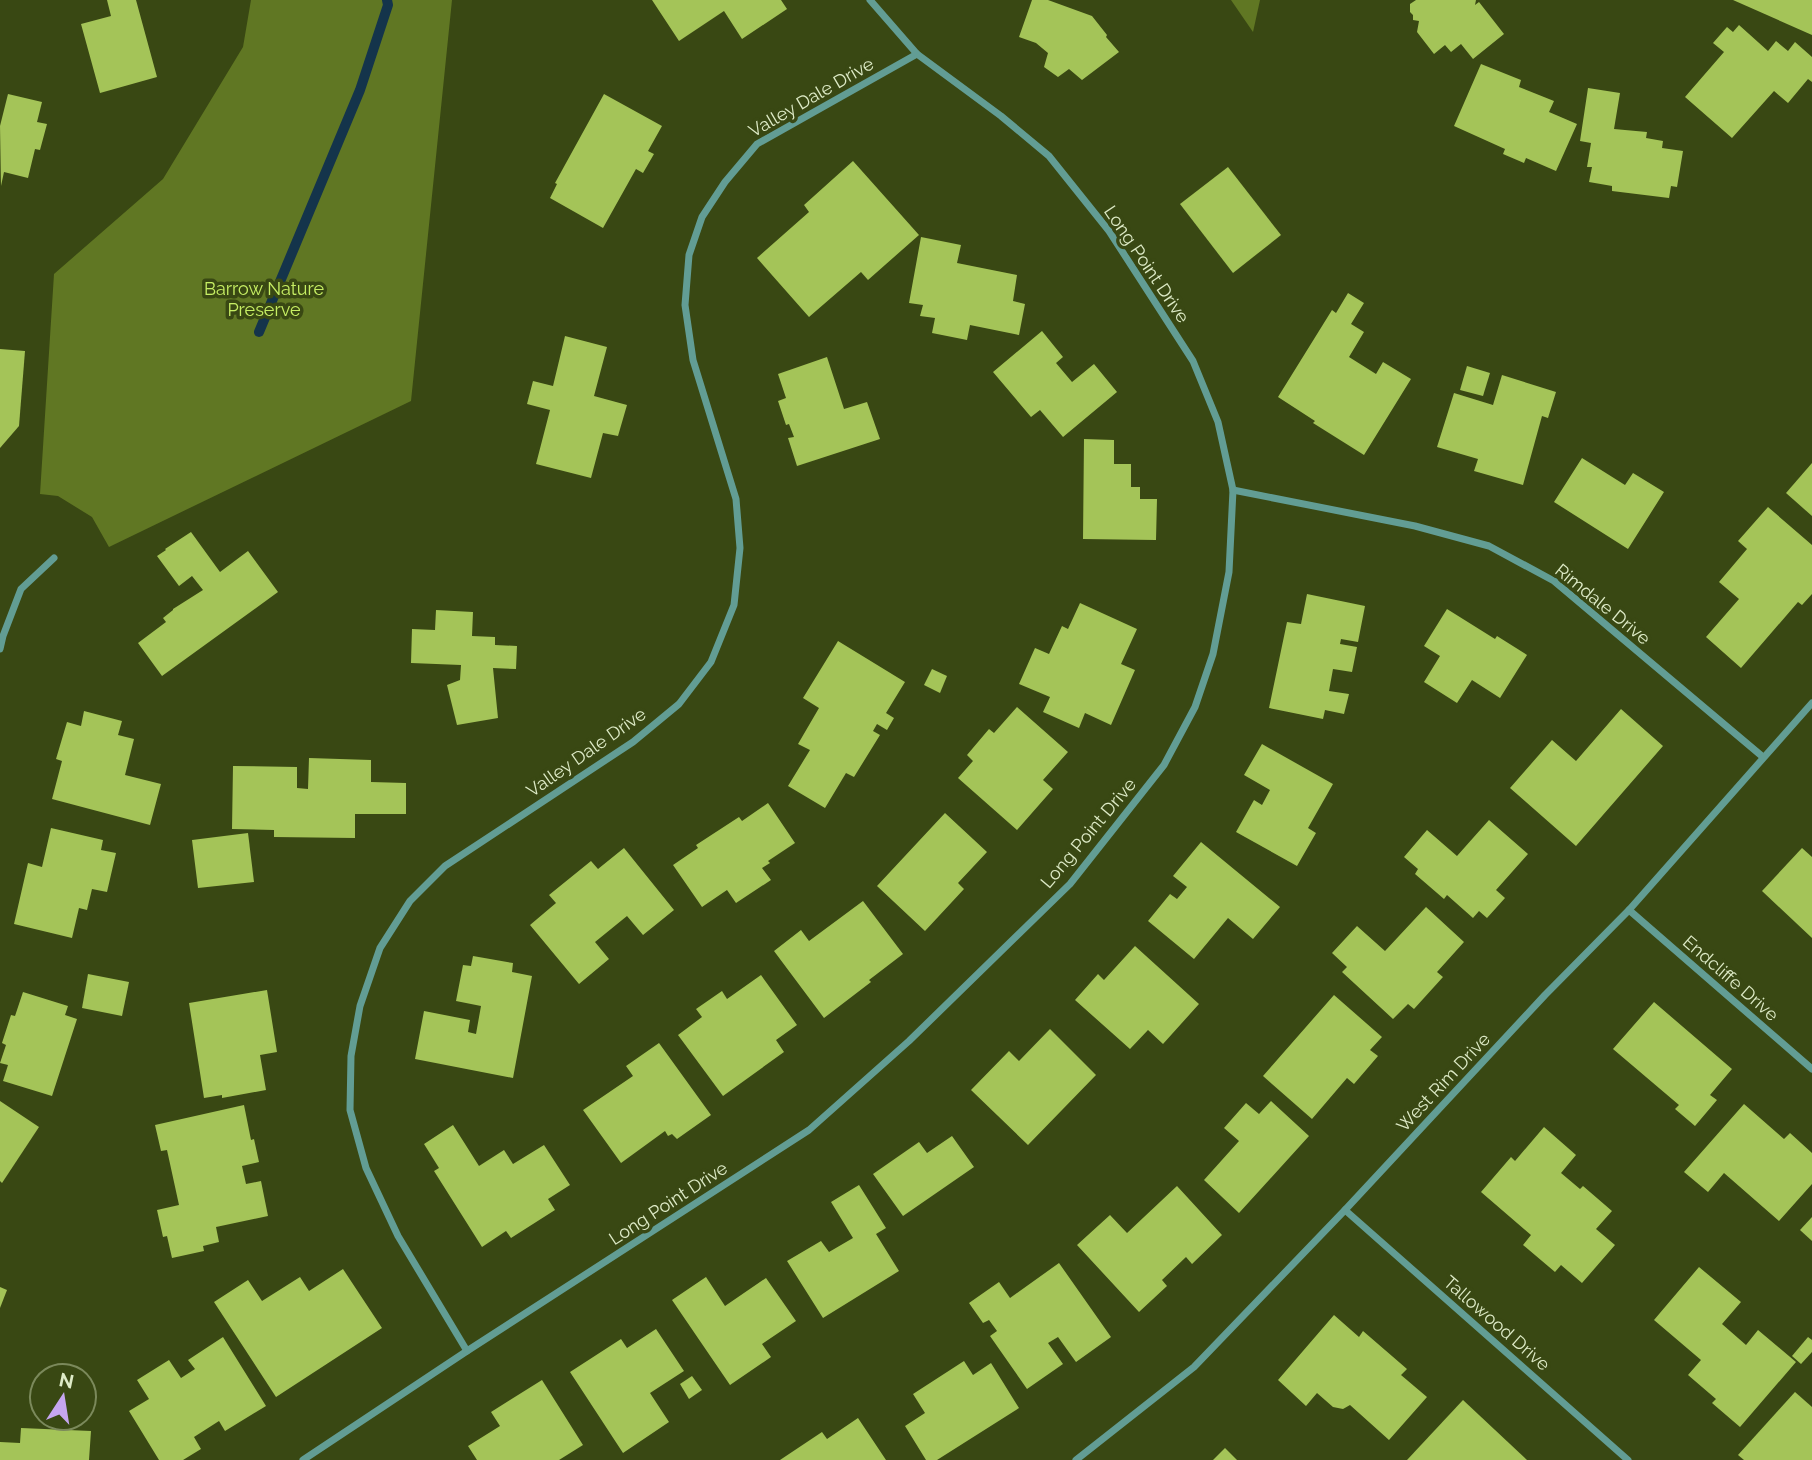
<svg xmlns="http://www.w3.org/2000/svg" width="1812" height="1460" viewBox="0 0 1812 1460" font-family="Raleway,sans-serif">
	<style>
		.forest { fill: #607723 }
		.lines { fill: none; stroke-linecap: round; stroke-linejoin: round }
		.stream { stroke: #14344b; stroke-width: 10 }
		.building { fill: #a4c458 }
		.street { stroke: #629d94; stroke-width: 7 }
		.labels { text-anchor: middle; dominant-baseline: central; stroke-width: 7; stroke-linejoin: round; paint-order: stroke }
		.street-label { font-size: 18px; fill: #deebc7; stroke: #394813 }
		.park-label { font-size: 18px; fill: #c6ee64; stroke: #394813 }
	</style>
	<rect width="100%" height="100%" fill="#394813"/>
	<g class="forest">
		<path d="M251,0h201l-41,401 -302,146 -17,-30 -34,-21 -18,-2 14,-220 109,-95 80,-132z"/>
		<path d="M1231,0h29l-7,32z"/>
	</g>
	<g class="lines">
		<path class="stream" d="M259,332l101,-242 28,-85 -1,-5"/>
	</g>
	<g class="building">
		<path d="M107,0h29l21,77 -57,16 -19,-69 30,-8z"/>
		<path d="M652,0h129l6,9 -45,30 -18,-28 -45,30z"/>
		<path d="M1032,0h16l44,16 15,19 -1,2 13,15 -37,28 -13,-11 -11,8 -14,-10 4,-14 -12,-10 -17,-6z"/>
		<path d="M1416,0h60l-1,5 4,-3 25,32 -31,25 -12,-15 -10,8 -6,-7 -11,9 -17,-22 2,-11 -6,-1v-5l-3,-3v-8z"/>
		<path d="M1733,0h79v35z"/>
		<path d="M1739,25l29,26 8,-10 12,10 7,-9 17,15v25l-4,-3 -20,24 -14,-12 -42,47 -47,-41 39,-45 -11,-9 14,-16 6,5z"/>
		<path d="M1481,64l40,16 -2,7 35,14 -5,11 28,12 -21,47 -30,-13 -2,5 -21,-9 2,-5 -51,-23z"/>
		<path d="M1588,88l32,5 -6,36 33,3 -1,6 17,3 -1,7 21,3 -6,36 -6,-1 -2,12 -57,-7v-5l-23,-4 3,-15h-5l4,-24 -11,-2z"/>
		<path d="M8,94l34,8 -5,20 10,2 -7,26 -5,-1 -7,29 -24,-6 -3,14 -1,-60z"/>
		<path d="M604,94l58,32 -14,25 6,3 -11,19 -7,-4 -33,59 -53,-30 7,-14 -2,-1z"/>
		<path d="M853,161l66,74 -51,45 -7,-8 -52,45 -52,-59 52,-46 -5,-7z"/>
		<path d="M1228,167l53,68 -48,38 -53,-69z"/>
		<path d="M921,237l40,8 -4,18 60,12 -4,26 12,3 -6,31 -49,-10 -3,15 -35,-7 3,-15 -15,-2 3,-11 -14,-2z"/>
		<path d="M1348,293l16,10 -13,21 13,8 -15,25 27,17 7,-12 28,17 -47,76 -51,-32 2,-2 -37,-24 54,-87 4,3z"/>
		<path d="M1042,331l21,26 -7,6 16,19 22,-18 23,28 -54,45 -23,-27 -9,7 -38,-45z"/>
		<path d="M565,336l42,11 -13,49 33,9 -9,31 -15,-3 -12,45 -55,-14 14,-54 -23,-6 6,-23 20,5z"/>
		<path d="M0,349l25,2 -6,75 -19,22z"/>
		<path d="M827,357l17,52 23,-7 13,37 -83,27 -9,-28 6,-1 -5,-13 -3,1 -8,-24 8,-3 -8,-24z"/>
		<path d="M1467,366l23,7 -7,23 -23,-6z"/>
		<path d="M1502,375l54,17 -8,26 -6,-2 -19,69 -49,-14 4,-12 -41,-12 17,-54 39,12z"/>
		<path d="M1084,439l30,1v24h17v23h9v12h17l-1,41 -73,-1z"/>
		<path d="M1582,458l43,27 8,-12 31,19 -36,57 -74,-47z"/>
		<path d="M1812,463v53l-26,-23z"/>
		<path d="M1768,507l44,38v49l-10,11 -4,-3 -57,66 -35,-31 33,-38 -20,-17 28,-33 -9,-8z"/>
		<path d="M191,532l29,40 28,-21 30,41 -116,84 -24,-33 28,-21 -3,-4 10,-8v-1l30,-19 -11,-14 -13,10 -22,-30 9,-6 -1,-1z"/>
		<path d="M1307,594l58,12 -7,36 -17,-3 -1,5 17,3 -5,25 -19,-3 -4,22 20,3 -5,20 -19,-4 -2,9 -54,-11 18,-86 14,2z"/>
		<path d="M1080,603l57,26 -16,35 14,6 -24,55 -26,-12 -6,15 -36,-16 7,-15 -31,-13 16,-36 14,6 13,-28 6,3z"/>
		<path d="M1447,609l48,30 2,-3 30,19 -27,43 -28,-18 -15,23 -33,-21 16,-26 -16,-10z"/>
		<path d="M436,610l37,2 -1,24 23,1v8l22,1 -1,23 -23,-1 5,50 -41,7 -10,-40 13,-5 1,-15 -50,-2 1,-34 23,1z"/>
		<path d="M838,641l67,41 -19,31 8,5 -7,12 -10,-6 -4,7 7,4 -26,42 -8,-4 -21,35 -37,-22 22,-36 -12,-6 21,-36 -16,-10z"/>
		<path d="M932,669l15,7 -7,17 -16,-8z"/>
		<path d="M1017,707l51,45 -25,28 10,9 -36,41 -59,-52 15,-17 -6,-6 22,-26 5,4z"/>
		<path d="M1621,709l42,37 -87,100 -66,-58 42,-48 24,21z"/>
		<path d="M84,711l38,10 -4,14 16,4 -9,36 36,9 -11,41 -98,-26 10,-38 -6,-2 11,-37 14,4z"/>
		<path d="M1262,744l71,40 -25,44 8,5 -19,33 -61,-34 18,-32 8,5 8,-15 -26,-15z"/>
		<path d="M309,758l62,2v22l35,1v31h-51v24l-81,-1v-7l-42,-1 1,-63 64,1v21l11,1z"/>
		<path d="M768,803l27,40 -27,18 2,2 -8,5 9,12 -35,23 -9,-13 -25,17 -29,-42 25,-17 -2,-3 43,-28 3,4z"/>
		<path d="M945,813l42,39 -29,31 6,6 -39,42 -48,-45z"/>
		<path d="M1489,820l39,34 -32,36 9,8 -18,20 -8,-7 -6,7 -26,-23 -3,4 -29,-25 3,-5 -14,-12 23,-27 30,26z"/>
		<path d="M51,828l52,12 -2,10 15,3 -9,39 -15,-3 -5,21 -8,-2 -7,30 -58,-14 14,-61 14,4z"/>
		<path d="M248,833l6,49 -56,6 -6,-48z"/>
		<path d="M1201,842l79,65 -27,32 -25,-21 -34,41 -46,-38 22,-27 7,5 10,-12 -14,-11z"/>
		<path d="M624,848l50,62 -31,25 -16,-19 -32,26 14,17 -30,25 -49,-59 26,-22 -7,-8 42,-34 7,8z"/>
		<path d="M1802,848l10,9v81l-50,-47z"/>
		<path d="M863,901l40,53 -34,26 2,2 -47,36 -50,-67 27,-21 8,11z"/>
		<path d="M1426,907l38,35 -27,30 6,5 -29,32 -6,-5 -15,15 -51,-47 5,-5 -15,-14 25,-27 28,25z"/>
		<path d="M1135,946l64,58 -36,40 -15,-14 -18,19 -55,-49 23,-26 6,6z"/>
		<path d="M473,956l40,7 -1,9 20,4 -19,102 -98,-19 9,-48 46,9 -2,12 8,2 5,-28 -25,-5 7,-36 8,1z"/>
		<path d="M88,974l41,8 -7,34 -40,-8z"/>
		<path d="M761,975l36,50 -21,15 8,12 -61,44 -45,-61 24,-18 -6,-8 26,-18 5,8z"/>
		<path d="M267,990l10,62 -17,3 6,35 -44,8v-3l-18,3 -15,-95z"/>
		<path d="M23,992l45,14 -3,9 12,4 -25,77 -49,-15 5,-16 -8,-2 6,-18 -4,-2 9,-28 4,1z"/>
		<path d="M1334,995l48,42 -12,13 8,6 -24,28 -7,-6 -35,41 -49,-43z"/>
		<path d="M1654,1002l78,67 -22,26 7,5 -22,26 -20,-17 4,-4 -66,-56z"/>
		<path d="M1050,1029l46,46 -68,70 -57,-55 38,-39 10,10z"/>
		<path d="M659,1043l52,72 -34,24 -5,-5 -4,2 -3,-5 -44,32 -38,-53 50,-34 -7,-10z"/>
		<path d="M0,1101l39,26 -37,56 -2,-2z"/>
		<path d="M1271,1101l38,35 -70,77 -35,-33 35,-39 -15,-13 22,-25 13,11z"/>
		<path d="M1744,1104l40,35 6,-6 22,20v31l-33,37 -55,-48 -16,19 -24,-20z"/>
		<path d="M244,1105l7,35 3,-1 5,23 -17,4 4,18 15,-3 7,35 -52,11 3,15 -16,4 1,5 -32,7 -5,-22 -4,1 -6,-27 22,-5 -12,-55 -6,1 -6,-26z"/>
		<path d="M453,1125l26,41 25,-16 9,14 31,-19 26,40 -22,14 7,11 -44,28 -5,-7 -24,16 -48,-76 5,-3 -15,-24z"/>
		<path d="M1544,1127l32,28 -15,18 19,16 3,-3 29,25 -16,18 19,16 -33,38 -21,-18 -6,7 -32,-27 8,-10 -50,-43 30,-35 4,4z"/>
		<path d="M952,1136l22,31 -71,49 -30,-42 46,-32 8,11z"/>
		<path d="M859,1185l27,43 -10,6 23,37 -76,47 -36,-57 34,-20 8,11 24,-14 -22,-36z"/>
		<path d="M1177,1186l45,49 -30,29 -6,-7 -24,23 5,6 -28,26 -62,-67 33,-30 17,18z"/>
		<path d="M1812,1217v24l-12,-11z"/>
		<path d="M1059,1263l52,74 -35,25 -18,-25 -10,6 15,21 -36,25 -37,-53 7,-5 -8,-11 -6,3 -14,-20 30,-21 11,16z"/>
		<path d="M1699,1267l42,35 -19,22 24,21 12,-15 38,32 -56,65 -28,-24 4,-4 -28,-24 13,-15 -47,-40z"/>
		<path d="M343,1269l39,59 -106,69 -62,-95 34,-22 14,21 38,-24 9,14z"/>
		<path d="M706,1277l19,29 41,-28 30,43 -34,23 9,13 -41,28 -58,-85z"/>
		<path d="M0,1287l7,3 -7,18z"/>
		<path d="M1334,1315l25,22 4,-6 44,38 -6,6 26,22 -38,43 -39,-35 -7,4 -10,-2 -16,-14 -11,13 -28,-26z"/>
		<path d="M656,1329l28,42 -34,22 19,29 -46,31 -53,-81 51,-33 6,9z"/>
		<path d="M223,1337l43,69 -41,25 -6,-10 -25,16 7,12 -18,11h-24l-30,-49 20,-12 -12,-19 32,-20 12,18 14,-9 -7,-9z"/>
		<path d="M1808,1337l4,3v12l-11,12 -9,-8z"/>
		<path d="M964,1361l9,14 18,-12 28,45 -82,52h-11l-21,-34 20,-13 -12,-19z"/>
		<path d="M692,1376l10,14 -13,9 -9,-15z"/>
		<path d="M542,1380l41,65 -24,15h-82l-9,-14 32,-20 -9,-14z"/>
		<path d="M1795,1392l17,15v53h-68l-6,-5z"/>
		<path d="M1463,1400l64,60h-120z"/>
		<path d="M858,1418l28,42h-106l42,-28 5,7z"/>
		<path d="M21,1428l70,3 -2,29h-89v-18l20,1z"/>
		<path d="M1225,1448l12,12h-24z"/>
	</g>
	<g class="lines">
		<g class="street">
			<path d="M1233,490l182,36 74,20 65,35 209,176"/>
			<path d="M0,649l3,-13 18,-47 33,-31"/>
			<path d="M1629,910l183,159"/>
			<path d="M1345,1210l283,250"/>
			<path d="M467,1351l-69,-115 -32,-68 -16,-58 1,-54 9,-50 20,-58 30,-47 35,-35 188,-124 46,-38 32,-42 23,-57 6,-57 -4,-49 -43,-139 -8,-55 4,-50 13,-38 23,-35 32,-38 160,-90"/>
			<path d="M303,1460l164,-109 342,-221 100,-89 161,-157 94,-119 31,-58 18,-53 16,-82 4,-82 -15,-68 -25,-61 -84,-130 -60,-75 -48,-40 -84,-62 -47,-54"/>
			<path d="M1076,1460l118,-93 151,-157 200,-215 84,-85 183,-207"/>
		</g>
	</g>
	<g class="labels">
		<g class="street-label">
			<text transform="translate(811 97) rotate(-30)">Valley Dale Drive</text>
			<text transform="translate(1147 264) rotate(56)">Long Point Drive</text>
			<text transform="translate(1603 604) rotate(39)">Rimdale Drive</text>
			<text transform="translate(586 752) rotate(-35)">Valley Dale Drive</text>
			<text transform="translate(1088 833) rotate(-50)">Long Point Drive</text>
			<text transform="translate(1731 978) rotate(41)">Endcliffe Drive</text>
			<text transform="translate(1443 1082) rotate(-47)">West Rim Drive</text>
			<text transform="translate(668 1203) rotate(-33)">Long Point Drive</text>
			<text transform="translate(1497 1323) rotate(41)">Tallowood Drive</text>
		</g>
		<g class="park-label">
			<text x="264" y="288">Barrow Nature<tspan x="264" dy="21">Preserve</tspan></text>
		</g>
	</g>
	<g transform="translate(63 1397) rotate(12)"><circle r="33" fill="#394813" stroke="#7b895b" stroke-width="2"/>
	<path d="M0-5L12 26L0 18L-12 26Z" fill="#c6a6f0"/>
	<text y="-10" font-size="19" font-weight="bold" text-anchor="middle" fill="#deebc7">N</text>
	</g>
</svg>
